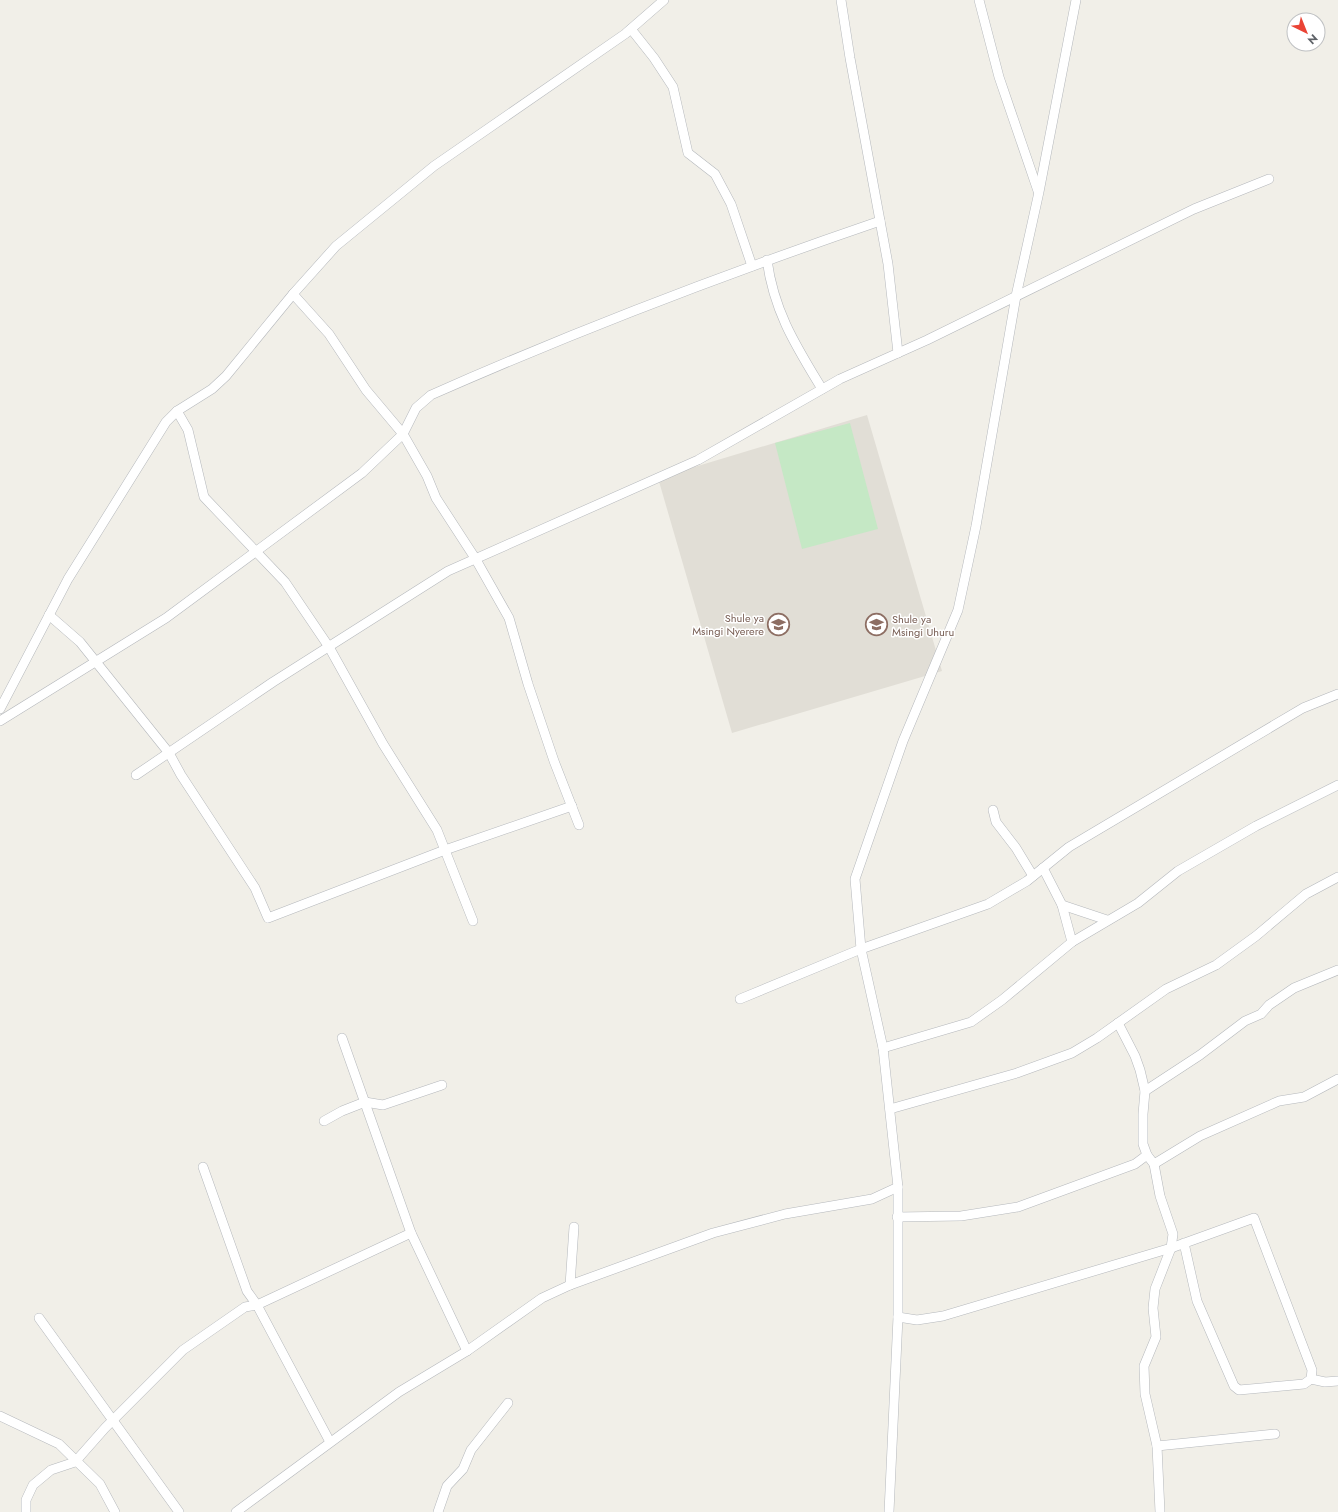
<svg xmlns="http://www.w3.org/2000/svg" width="1338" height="1512" viewBox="0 0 1338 1512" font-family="Jost,sans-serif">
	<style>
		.education { fill: #e1ded6 }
		.green { fill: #c5e8c5 }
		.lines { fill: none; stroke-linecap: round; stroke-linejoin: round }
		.minor-casing { stroke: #b5b8bc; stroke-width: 10 }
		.minor { stroke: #fff; stroke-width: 9 }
		.labels { text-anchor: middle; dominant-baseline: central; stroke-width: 3; stroke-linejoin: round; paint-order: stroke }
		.education-label { font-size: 11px; fill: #785e54; stroke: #fff; text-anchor: end }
	</style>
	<rect width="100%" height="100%" fill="#f1efe8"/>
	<path class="education" d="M867,415l75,256 -210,62 -74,-255z"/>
	<path class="green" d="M850,423l28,106 -76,20 -27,-106z"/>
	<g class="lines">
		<defs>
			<g id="minor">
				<path d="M841,0l9,58 38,206 10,89"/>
				<path d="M979,0l20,77 39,114"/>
				<path d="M631,29l23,29 19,29 15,66 27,21 16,30 21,62"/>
				<path d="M767,260c7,52 29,86 55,129"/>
				<path d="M293,294l36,40 37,56 37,44 24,42 9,22 39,60 34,60 19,66 26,77 25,64"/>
				<path d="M177,411l11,19 16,67 81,85 44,65 54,97 54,86 36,91"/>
				<path d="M49,615l31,27 89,111 12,22 74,113 13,30 177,-68 127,-44"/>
				<path d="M0,709l68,-130 98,-157 11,-11 35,-22 14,-13 67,-82 43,-48 98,-80 191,-132 39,-34"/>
				<path d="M0,721l166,-103 196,-145 41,-39 13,-26 15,-13c147,-65 297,-122 449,-174"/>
				<path d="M136,775l137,-93 175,-111 250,-111 142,-81 87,-39 267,-131 75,-30"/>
				<path d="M993,810l3,12 20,26 17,28"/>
				<path d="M1043,868l19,37 10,37"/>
				<path d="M1062,905l45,15"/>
				<path d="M740,999l121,-50 127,-45 39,-23 42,-34 234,-139 35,-14"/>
				<path d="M1118,1023l17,33 5,14 5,21 -2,23v30l4,11 7,9 6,32 13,38 -2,14 -16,41 -2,19 3,29 -12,29 1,28 12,52 3,66"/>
				<path d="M342,1038l69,195 56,118"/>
				<path d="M883,1048l88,-26 31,-22 70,-58 66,-39 40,-32 78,-45 82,-41"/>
				<path d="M1145,1091l55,-36 45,-34 16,-7 8,-9 25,-17 44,-18"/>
				<path d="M890,1109l127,-36 55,-20 25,-15 69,-49 50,-24 40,-29 50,-42 32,-17"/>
				<path d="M324,1121l18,-10 23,-9 18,3 59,-20"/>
				<path d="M1154,1164l46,-28 79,-35 25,-4 34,-18"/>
				<path d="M203,1167l44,124 10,14 73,137"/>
				<path d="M897,1217l64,-1 57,-9 117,-43 12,-9"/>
				<path d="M570,1285l4,-58"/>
				<path d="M898,1317l19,3 26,-4 228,-68 83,-30 58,152 -1,9 -7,5 -65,6 -5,-4 -37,-85 -13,-58"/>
				<path d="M39,1318l140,194"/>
				<path d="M1311,1379l14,3 13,-1"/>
				<path d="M0,1416l59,28 41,40 15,28"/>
				<path d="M1157,1446l118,-12"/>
				<path d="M26,1512v-12l7,-15 18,-15 24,-8 30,-34 78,-78 62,-43 12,-2 154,-72"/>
				<path d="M236,1512l163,-120 68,-41 75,-53 28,-13 143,-52 72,-19 87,-15 26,-12"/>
				<path d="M438,1512l9,-26 16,-17 8,-19 37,-47"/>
				<path d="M889,1512l9,-195v-130l-15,-139 -22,-99 -6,-70 48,-138 55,-131 18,-84 40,-230 23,-104 37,-192"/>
			</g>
		</defs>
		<use href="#minor" class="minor-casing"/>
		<use href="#minor" class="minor"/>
	</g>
	<defs>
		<symbol id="school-ring" viewBox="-11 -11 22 22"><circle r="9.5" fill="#fff" stroke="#8d6e63" stroke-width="1.5"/><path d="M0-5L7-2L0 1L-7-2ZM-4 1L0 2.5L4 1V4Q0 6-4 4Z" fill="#8d6e63"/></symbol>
	</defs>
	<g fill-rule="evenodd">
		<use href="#school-ring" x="766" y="612" width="25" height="25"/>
		<use href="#school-ring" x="864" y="612" width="25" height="25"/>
	</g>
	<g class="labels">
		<g class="education-label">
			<text x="764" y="618">Shule ya<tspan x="764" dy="13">Msingi Nyerere</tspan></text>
			<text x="892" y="619" text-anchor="start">Shule ya<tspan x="892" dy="13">Msingi Uhuru</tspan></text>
		</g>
	</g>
	<g transform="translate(1306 32) rotate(137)"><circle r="19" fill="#ffffff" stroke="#bfc1c3"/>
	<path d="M0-3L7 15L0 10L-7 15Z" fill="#ea4335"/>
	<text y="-6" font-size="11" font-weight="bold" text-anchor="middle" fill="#5f6368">N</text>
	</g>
</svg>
